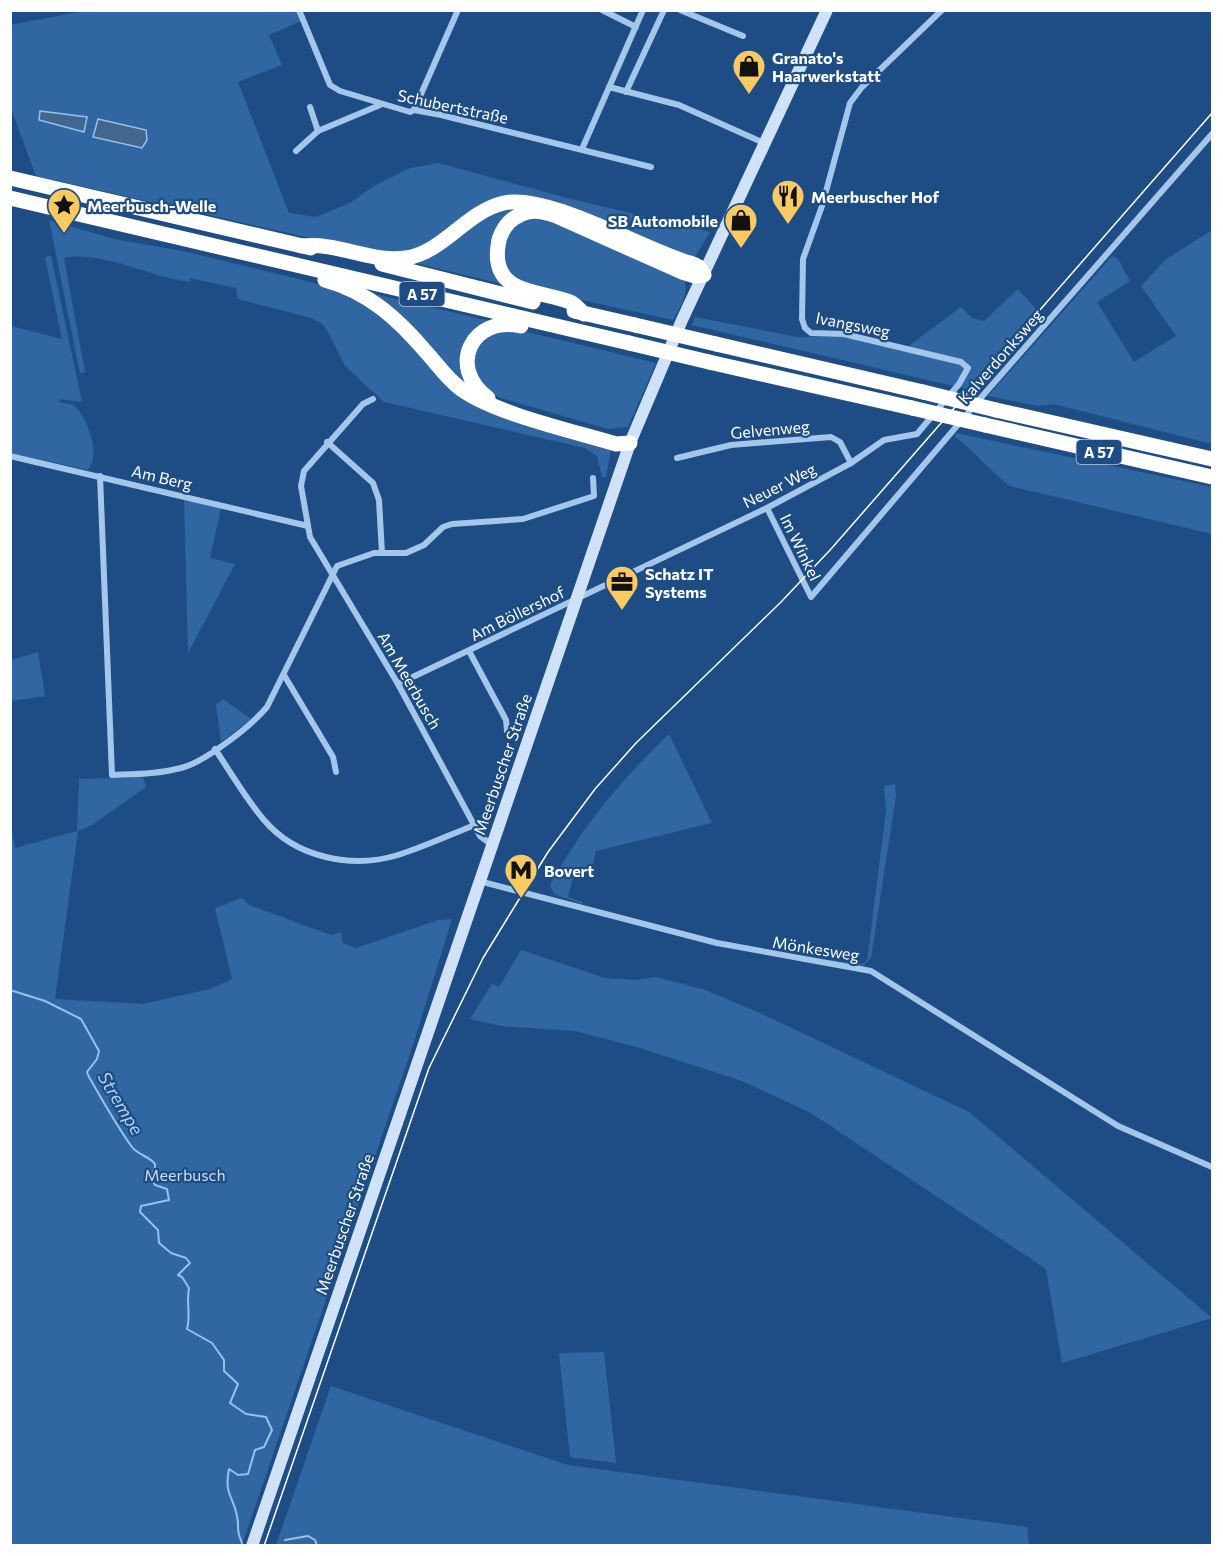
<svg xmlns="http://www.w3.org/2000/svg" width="1223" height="1556" viewBox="0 0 1223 1556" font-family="Commissioner,sans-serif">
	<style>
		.green { fill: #3067a2 }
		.water { fill: #42668e; stroke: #97c1ec; stroke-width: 1.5 }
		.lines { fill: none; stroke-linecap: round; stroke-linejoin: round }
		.stream { stroke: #97c1ec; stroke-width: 2 }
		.street { stroke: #a4c6ea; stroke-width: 6 }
		.secondary { stroke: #cfe2f8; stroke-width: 12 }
		.highway { stroke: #fff; stroke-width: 15 }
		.tram { stroke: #fff; stroke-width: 1.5 }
		.highway-bridge { stroke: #fff; stroke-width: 15 }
		.labels { text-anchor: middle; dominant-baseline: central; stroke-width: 4.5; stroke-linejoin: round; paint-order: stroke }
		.shield { fill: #1d4d84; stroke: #bbcada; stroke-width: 1.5 }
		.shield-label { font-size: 15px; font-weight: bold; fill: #fff }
		.poi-label { font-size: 16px; font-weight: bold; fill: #fff; stroke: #1d4d84; text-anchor: start }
		.street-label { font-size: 16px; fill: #fff; stroke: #1d4d84 }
		.park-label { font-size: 16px; fill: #c9dff8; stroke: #1d4d84 }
		.water-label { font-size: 18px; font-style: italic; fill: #afd0f2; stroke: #1d4d84 }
	</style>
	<rect width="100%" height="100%" fill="#1d4d84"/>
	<g class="green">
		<path d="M83,11h214l4,10 -32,14 13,30 -44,17 51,131 27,4 34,-14 24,-17 36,-18 28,-5 133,36 139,33 -17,28c-44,-18 -145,-70 -189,-64l-68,43 -27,13 -41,-1 -332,-75 -25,-67v-84z"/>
		<path d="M520,204l-22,30 12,52 -107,-26 67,-38z"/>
		<path d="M538,216l145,63c8,13 -4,29 -10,41l-119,-26 -33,-11 -14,-14 -4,-11 3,-22 15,-16z"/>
		<path d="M49,220l65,19 69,12 152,37 51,28 56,62 169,71 -5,28h-4l-5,-21 -12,-8 -201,-46 -39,-36 -18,-36 -6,-7 -10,-5 -73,-19 -2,-11 -47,-10 2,4c-40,-4 -89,-32 -127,-24l21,114 -5,1z"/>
		<path d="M1212,230v214l-159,-40 -15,2 -50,-10 124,-140 6,3 12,22 -33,21 37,60 42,-26 -35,-50 25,-27z"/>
		<path d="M51,256l31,146 -23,-3v3l15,3c13,13 28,49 14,65l-77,-17v-127l51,13 -17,-82z"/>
		<path d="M1018,289l18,20 -70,80 -274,-64 3,-8 102,20 46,-1 59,15 59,-44 11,11 12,3z"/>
		<path d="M362,291l132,31 -23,16 3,56z"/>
		<path d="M515,329l141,34 -28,64 -20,2 -107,-31 -7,-3 -19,-18 -1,-26 9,-14z"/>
		<path d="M956,433l256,54v47l-202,-48c-21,-15 -35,-35 -55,-49z"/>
		<path d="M184,499l37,9 -11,50 25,6 -47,89z"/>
		<path d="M38,652l7,44 -34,5v-41z"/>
		<path d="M223,699l28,20 -30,23 -5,-37z"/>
		<path d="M669,734l43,89 -116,28 -5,22 -16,-3 -7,27 15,5 -1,2 -28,-10 -4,-9c30,-56 72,-106 119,-151z"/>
		<path d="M143,777l3,10 -54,38 -14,6 -23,168 88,5 67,-15 22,-10 -17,-71 27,-10 7,7 82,30 10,-3 2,11 13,5 82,-28 14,-1 -39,126 -171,500h-231v-718l4,21 62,-17 2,-52z"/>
		<path d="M895,784l1,12 -25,162 -9,9 -77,-13 76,10 6,-3 19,-150 -2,-25z"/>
		<path d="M521,950l84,28 31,2 20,-3 47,12 59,25 207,98 243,206 -150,45 -16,-94 -235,-156 -69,-32 -102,-33 -65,-17 -74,-5 -31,-7 22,-35 7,3z"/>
		<path d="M604,1352l12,111 -46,-6 -11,-104z"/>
		<path d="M331,1386l237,79 459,62 2,18h-753z"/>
	</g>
	<g class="water">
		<path d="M40,111l47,6 -3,15 -45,-12z"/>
		<path d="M98,119l48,11 1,10 -5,8 -49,-11z"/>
	</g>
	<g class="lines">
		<g class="stream">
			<path d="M10,990l35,11 36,18 18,32 -2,8 -10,13 2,5c14,24 27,48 43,70 6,8 17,9 23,17v5l-6,8 6,8 12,4 2,11 -28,6 -1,6 18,18 1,13 12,10 15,5 4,5 -12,12 4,2 7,11c-3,15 2,27 -2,41l25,14 12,17v11l14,13 -8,19 16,11 20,3 6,13 -8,17 -9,3 -7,24 -10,1 -9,-6c-5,26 4,26 8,47 3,13 -2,12 5,27"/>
			<path d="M285,1540l23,-4 7,4 2,6"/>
		</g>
		<g class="street">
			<path d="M299,10l31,75 10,6 70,21 4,-2 27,5 210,52"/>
			<path d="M602,10l34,17"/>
			<path d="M680,10l63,26"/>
			<path d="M609,87l70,18 85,38"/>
			<path d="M626,92l38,-82"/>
			<path d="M310,107l8,24"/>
			<path d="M414,110l44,-100"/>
			<path d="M582,149l61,-139"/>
			<path d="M296,151l22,-20 62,-26"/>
			<path d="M373,399l-10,5 -59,67 -3,15 9,51 88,147 82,152 12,9"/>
			<path d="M327,442l46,41 6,17 3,53"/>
			<path d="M10,456l298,70"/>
			<path d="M677,458l54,-13 100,-8 9,5 11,21"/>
			<path d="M100,476l12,299c23,-1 46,-1 69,-7 24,-6 70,-42 86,-61l70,-141 37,-13h32l18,-8 19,-18 9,-3 71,-5 71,-23 -1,-18"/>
			<path d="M767,508l44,89 174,-204 227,-259"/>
			<path d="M469,651l37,69 1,11"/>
			<path d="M284,675l49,82 3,15"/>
			<path d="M398,684l369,-176 84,-45 33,-23 33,-6 42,-50 9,-16 -7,-6 -117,-28 -33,-1 -6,-5 -3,-9 1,-60 19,-53 28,-103 12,-16 80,-77"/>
			<path d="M215,749c16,24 31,50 49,71 32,38 88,49 134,35 26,-8 51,-20 77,-30"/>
			<path d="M479,881l238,62 154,28 247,155 94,41"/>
		</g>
		<path class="secondary" d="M252,1546l378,-1103 52,-123 145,-310"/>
		<g class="highway">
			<path d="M10,178l301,70"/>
			<path d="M10,198l619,145"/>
			<path d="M302,246c36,-4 69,17 104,12 38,-6 61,-47 98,-55 44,-10 142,48 189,61l6,3 5,8 -9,1 -13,-4 -128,-57c-13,-4 -24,-6 -36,1 -11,5 -19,18 -20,30 -7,49 42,44 72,56 5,2 10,8 14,12"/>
			<path d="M382,264l151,38"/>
			<path d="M325,280c44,12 73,39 102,73 11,12 21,27 34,36 35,25 112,42 155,55l14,-1"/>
			<path d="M574,311l61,14"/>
			<path d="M716,344l207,48"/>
			<path d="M709,362l203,46"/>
			<path d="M488,398c-41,-30 -17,-83 33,-72"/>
			<path d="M996,410l216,49"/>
			<path d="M985,425l227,52"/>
		</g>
		<path class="tram" d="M264,1546l165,-478 54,-110 65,-106 47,-63 41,-46 145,-141 50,-53 381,-436"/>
		<g class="highway-bridge">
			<path d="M635,325l81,19"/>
			<path d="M629,343l80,19"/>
			<path d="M923,392l73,18"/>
			<path d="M912,408l73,17"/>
		</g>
	</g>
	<defs>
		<symbol id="shop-pin" viewBox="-11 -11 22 30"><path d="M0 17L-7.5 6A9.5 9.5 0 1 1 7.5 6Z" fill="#faca62" stroke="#1d4d84"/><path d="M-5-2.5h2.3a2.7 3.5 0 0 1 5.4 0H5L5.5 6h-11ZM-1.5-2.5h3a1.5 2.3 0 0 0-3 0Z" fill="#111"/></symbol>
		<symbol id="restaurant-pin" viewBox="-11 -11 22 30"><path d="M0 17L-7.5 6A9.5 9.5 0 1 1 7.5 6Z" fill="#faca62" stroke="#1d4d84"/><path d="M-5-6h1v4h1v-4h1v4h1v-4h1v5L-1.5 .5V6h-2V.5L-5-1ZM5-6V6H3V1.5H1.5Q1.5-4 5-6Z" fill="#111"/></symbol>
		<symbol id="sight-pin" viewBox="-11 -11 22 30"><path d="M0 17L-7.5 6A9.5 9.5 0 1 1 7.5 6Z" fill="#faca62" stroke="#1d4d84"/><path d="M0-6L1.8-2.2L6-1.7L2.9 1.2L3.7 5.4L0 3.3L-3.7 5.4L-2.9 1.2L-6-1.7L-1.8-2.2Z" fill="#111"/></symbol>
		<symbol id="office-pin" viewBox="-11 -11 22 30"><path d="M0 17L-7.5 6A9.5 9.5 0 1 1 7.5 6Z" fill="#faca62" stroke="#1d4d84"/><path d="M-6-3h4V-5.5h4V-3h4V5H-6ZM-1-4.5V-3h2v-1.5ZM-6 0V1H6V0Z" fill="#111"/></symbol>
		<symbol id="metro-pin" viewBox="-11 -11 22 30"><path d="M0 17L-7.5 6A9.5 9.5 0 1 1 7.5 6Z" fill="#faca62" stroke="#1d4d84"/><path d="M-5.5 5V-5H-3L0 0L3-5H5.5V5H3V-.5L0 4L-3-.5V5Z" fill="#111"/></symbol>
	</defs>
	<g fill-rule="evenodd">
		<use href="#shop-pin" x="730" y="47" width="38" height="52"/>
		<use href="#restaurant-pin" x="769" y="177" width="38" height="52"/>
		<use href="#sight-pin" x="45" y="186" width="38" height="52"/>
		<use href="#shop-pin" x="722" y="201" width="38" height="52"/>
		<use href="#office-pin" x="603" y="563" width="38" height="52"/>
		<use href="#metro-pin" x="502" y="851" width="38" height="52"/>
	</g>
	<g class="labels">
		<g class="shield">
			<rect x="399.5" y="282" width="45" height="24" rx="4.5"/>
			<rect x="1076.5" y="440" width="45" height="24" rx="4.5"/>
		</g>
		<g class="shield-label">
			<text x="422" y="294">A 57</text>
			<text x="1099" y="452">A 57</text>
		</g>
		<g class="poi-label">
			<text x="772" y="57">Granato's<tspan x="772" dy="18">Haarwerkstatt</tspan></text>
			<text x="811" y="196">Meerbuscher Hof</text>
			<text x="87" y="205">Meerbusch-Welle</text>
			<text x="718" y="220" text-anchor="end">SB Automobile</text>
			<text x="645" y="573">Schatz IT<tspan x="645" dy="18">Systems</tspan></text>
			<text x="544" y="870">Bovert</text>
		</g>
		<g class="street-label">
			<text transform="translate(453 106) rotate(12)">Schubertstraße</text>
			<text transform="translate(853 324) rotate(11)">Ivangsweg</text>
			<text transform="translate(1000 356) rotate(-49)">Kalverdonksweg</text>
			<text transform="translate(770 429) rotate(-5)">Gelvenweg</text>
			<text transform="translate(162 477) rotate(13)">Am Berg</text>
			<text transform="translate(779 485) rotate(-27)">Neuer Weg</text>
			<text transform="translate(801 547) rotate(64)">Im Winkel</text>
			<text transform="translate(517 613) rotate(-26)">Am Böllershof</text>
			<text transform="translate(410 680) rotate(60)">Am Meerbusch</text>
			<text transform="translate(502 764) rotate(-71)">Meerbuscher Straße</text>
			<text transform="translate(816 948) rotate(9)">Mönkesweg</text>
			<text transform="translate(344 1224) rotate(-71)">Meerbuscher Straße</text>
		</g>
		<g class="park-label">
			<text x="185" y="1174">Meerbusch</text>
		</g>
		<g class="water-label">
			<text transform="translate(121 1103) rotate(59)">Strempe</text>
		</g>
	</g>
	<rect width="1223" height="1556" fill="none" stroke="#ffffff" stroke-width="24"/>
</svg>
